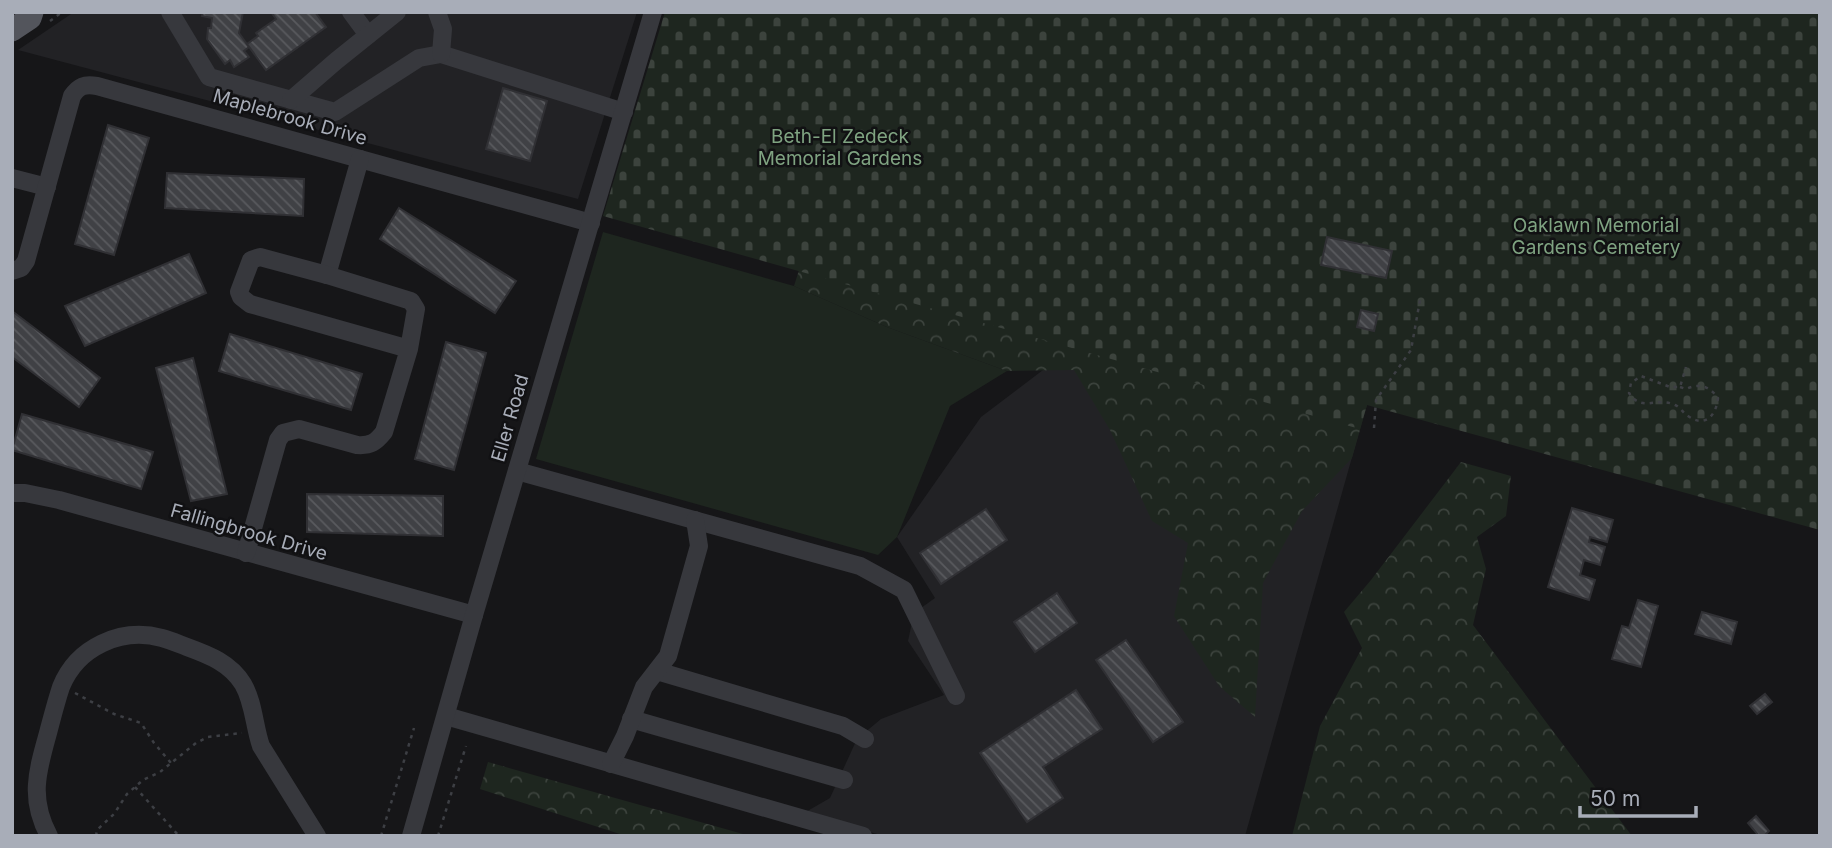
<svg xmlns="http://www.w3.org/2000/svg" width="1832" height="848" viewBox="0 0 1832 848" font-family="Inter,sans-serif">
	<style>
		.built { fill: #222225 }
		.grass { fill: #1e261f }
		.forest { fill: url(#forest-crowns) }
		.cemetery { fill: url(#cemetery-stones) }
		.building { fill: url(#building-back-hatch); stroke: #303034; stroke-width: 2 }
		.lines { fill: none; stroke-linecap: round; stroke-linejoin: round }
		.path { stroke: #3d3f44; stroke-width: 2.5; stroke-dasharray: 3.5 5; stroke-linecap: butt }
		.minor { stroke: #37383d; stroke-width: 18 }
		.major { stroke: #53555c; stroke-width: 23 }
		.labels { text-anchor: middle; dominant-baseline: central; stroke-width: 5; stroke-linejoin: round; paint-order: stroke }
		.street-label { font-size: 19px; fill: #a8adb8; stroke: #111113 }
		.park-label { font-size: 19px; fill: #7fa381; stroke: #111113 }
	</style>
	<defs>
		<pattern id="forest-crowns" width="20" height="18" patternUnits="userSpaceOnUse" patternTransform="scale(1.75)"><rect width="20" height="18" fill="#1e261f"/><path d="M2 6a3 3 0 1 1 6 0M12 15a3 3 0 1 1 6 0" fill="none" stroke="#3c433d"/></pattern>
		<pattern id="cemetery-stones" width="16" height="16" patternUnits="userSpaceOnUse" patternTransform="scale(1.75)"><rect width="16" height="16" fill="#1e261f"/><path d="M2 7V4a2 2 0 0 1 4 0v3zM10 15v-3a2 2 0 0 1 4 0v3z" fill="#3c433d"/></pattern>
		<pattern id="building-back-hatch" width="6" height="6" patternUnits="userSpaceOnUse" patternTransform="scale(1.75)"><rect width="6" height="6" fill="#404145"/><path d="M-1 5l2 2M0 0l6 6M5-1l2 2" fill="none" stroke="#595a5e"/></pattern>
	</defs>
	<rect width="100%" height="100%" fill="#161618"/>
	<g class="built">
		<path d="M74,12h563l-59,187 -560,-149z"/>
		<path d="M1072,348l288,81 -115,407h-361l-80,-23 26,-15 27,-59 24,-20 63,-24 -36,-54 6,-28 21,-15 -38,-61 84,-120z"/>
	</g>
	<path class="grass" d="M603,232l191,54 93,41 120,44 -57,35 -53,131 -19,18 -342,-96z"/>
	<g class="forest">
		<path d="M1235,12l132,393 -15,53 -50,53 -39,72 -8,134 -36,-31 -45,-70 14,-73 -36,-22 -42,-91 -36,-60 -67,1 -120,-44 -93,-41 14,-44z"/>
		<path d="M1461,462l50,14 -5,40 -29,21 9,32 -13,56 159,211h-340l28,-110 42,-78 -18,-36 27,-32z"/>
		<path d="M488,762l262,74h-124l-146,-47z"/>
	</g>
	<path class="cemetery" d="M665,12h1155v518l-453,-125 -7,24 -757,-213z"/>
	<g class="building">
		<path d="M203,12h40l-4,21 10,14 -5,4 5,6 -15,10 -4,-7 -5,4 -18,-25 1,-11h3l1,-10 -10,-2z"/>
		<path d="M271,12h44l11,15 -60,43 -19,-26 11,-8 -2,-3 20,-14z"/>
		<path d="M503,88l44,13 -17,60 -44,-12z"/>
		<path d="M108,125l41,13 -35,117 -39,-11z"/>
		<path d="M167,173l137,6 -1,37 -138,-8z"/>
		<path d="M399,208l117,73 -21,32 -115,-74z"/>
		<path d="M1327,237l65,14 -6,27 -65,-13z"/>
		<path d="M189,254l17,39 -121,53 -20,-40z"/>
		<path d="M1361,310l17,4 -4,17 -17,-4z"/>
		<path d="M12,311l88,67 -21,29 -67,-50z"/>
		<path d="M230,334l132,40 -11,36 -132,-39z"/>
		<path d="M446,342l40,11 -32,117 -39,-11z"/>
		<path d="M193,358l34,136 -36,7 -35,-133z"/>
		<path d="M22,414l131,38 -12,37 -129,-39z"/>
		<path d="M307,494l136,2v40l-136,-4z"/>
		<path d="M1572,508l41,12 -6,22 -17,-5 -1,5 16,5 -5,18 -16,-5 -4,15 15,5 -6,20 -41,-13z"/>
		<path d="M986,509l21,31 -66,44 -21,-31z"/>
		<path d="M1057,593l20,30 -42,29 -21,-30z"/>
		<path d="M1638,600l20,6 -17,61 -29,-8 10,-33 7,2z"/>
		<path d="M1702,612l35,10 -6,22 -36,-10z"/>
		<path d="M1126,640l57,82 -30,20 -57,-82z"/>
		<path d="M1076,690l26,39 -59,38 20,31 -36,24 -47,-69z"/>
		<path d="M1765,694l7,8 -15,12 -7,-8z"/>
		<path d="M1756,816l13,15 -5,5h-5l-11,-13z"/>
	</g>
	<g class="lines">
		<g class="path">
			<path d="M50,21l12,-9"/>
			<path d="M1680,387l6,2c14,-6 23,-3 32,9 -2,18 -13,30 -30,18 -5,-3 -8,-9 -13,-11 -18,-9 -33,8 -46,-12l2,-10 10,-7 29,11h10l6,-20"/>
			<path d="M1374,428l2,-28 35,-50 9,-50"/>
			<path d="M75,693l39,21 27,9 13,20 17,20"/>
			<path d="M135,787l44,49"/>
			<path d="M96,836l1,-6 17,-16 13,-20 16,-14 17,-8 36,-29 12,-6 34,-4"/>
			<path d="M381,836l33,-108"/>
			<path d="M438,836l28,-90"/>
		</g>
		<g class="minor">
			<path d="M170,12l39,65 126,35 84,-54 22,-4 183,58"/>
			<path d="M351,12l17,23"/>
			<path d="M437,12l6,17 -2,25"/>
			<path d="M291,100l45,-39 61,-49"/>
			<path d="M12,178l35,9"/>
			<path d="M12,271l9,-3 5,-7 46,-165c7,-10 12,-12 25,-10l494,137"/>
			<path d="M327,275l33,-116"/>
			<path d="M517,471l343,95 44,24 52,106"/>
			<path d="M12,493h13l34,7 415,115"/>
			<path d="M246,553l32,-113 5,-7 16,-4 58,16c14,1 19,-3 27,-13l25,-83 7,-40 -5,-8 -84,-26 -67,-18 -9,3 -12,32 2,5 9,7 159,45"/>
			<path d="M657,671l186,55 22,13"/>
			<path d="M446,716l417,120"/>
			<path d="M631,719l213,61"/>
			<path d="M611,764l14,-28 19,-49 24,-31 31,-110 -4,-26"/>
			<path d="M49,836c-20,-37 -12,-64 -1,-103 4,-15 8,-31 13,-46 16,-40 60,-60 101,-49 8,2 17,6 25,9 22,8 43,16 56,37 11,19 11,42 18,62l56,90"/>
			<path d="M411,836l63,-221 179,-603"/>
		</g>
		<path class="major" d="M12,30l18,-12 2,-6"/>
	</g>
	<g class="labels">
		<g class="street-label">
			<text transform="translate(290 117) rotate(16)">Maplebrook Drive</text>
			<text transform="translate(510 418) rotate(-74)">Eller Road</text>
			<text transform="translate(249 532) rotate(16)">Fallingbrook Drive</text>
		</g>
		<g class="park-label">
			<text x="840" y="136">Beth-El Zedeck<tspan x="840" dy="22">Memorial Gardens</tspan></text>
			<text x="1596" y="225">Oaklawn Memorial<tspan x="1596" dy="22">Gardens Cemetery</tspan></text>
		</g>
	</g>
	<rect width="1832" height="848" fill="none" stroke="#a8adb8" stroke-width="28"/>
	<path d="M1580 806v10h116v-10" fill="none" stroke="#a8adb8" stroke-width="3.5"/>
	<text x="1590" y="806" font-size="21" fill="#a8adb8" stroke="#111113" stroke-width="5" paint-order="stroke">50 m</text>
</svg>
